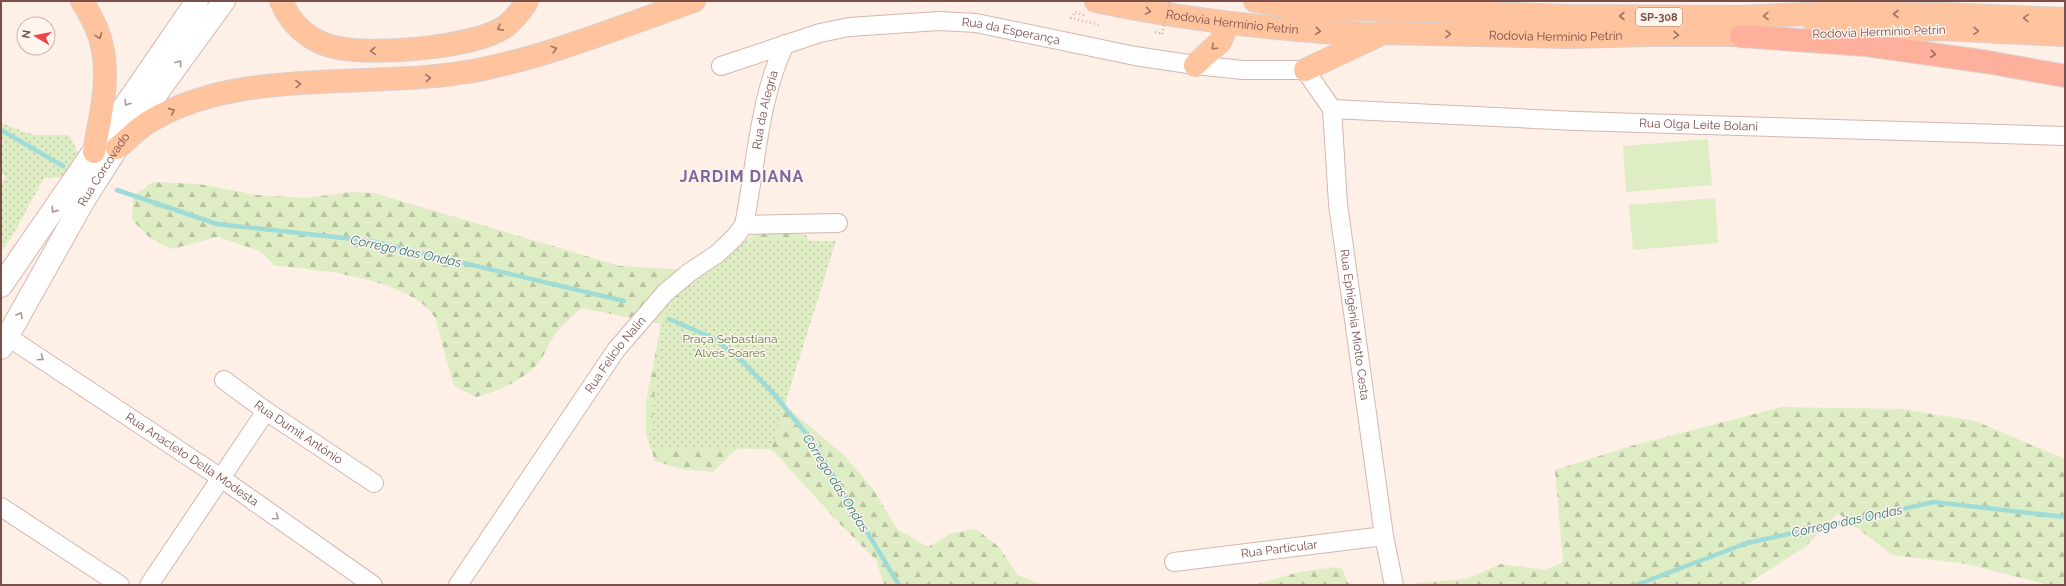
<svg xmlns="http://www.w3.org/2000/svg" width="2066" height="586" viewBox="0 0 2066 586" font-family="Raleway,sans-serif">
	<style>
		.grass { fill: #deedc4 }
		.forest { fill: url(#forest-firs) }
		.park { fill: url(#park-dots) }
		.lines { fill: none; stroke-linecap: round; stroke-linejoin: round }
		.stream { stroke: #9fdcd7; stroke-width: 4.5 }
		.minor-casing { stroke: #d4b6ae; stroke-width: 20 }
		.tertiary-casing { stroke: #d4b6ae; stroke-width: 24 }
		.primary-casing { stroke: #dacecc; stroke-width: 24 }
		.trunk-casing { stroke: #dacecc; stroke-width: 24 }
		.path { stroke: #dba99f; stroke-width: 2.5; stroke-dasharray: 1 3; stroke-linecap: butt }
		.minor { stroke: #fff; stroke-width: 18 }
		.tertiary { stroke: #fff; stroke-width: 22 }
		.primary { stroke: #ffc49d; stroke-width: 22 }
		.trunk { stroke: #feb09c; stroke-width: 22 }
		.path-bridge { stroke: #dba99f; stroke-width: 2.5; stroke-dasharray: 1 3; stroke-linecap: butt }
		.oneway { stroke: #a27262 }
		.oneway2 { stroke: #9b675e }
		.oneway3 { stroke: #af9592 }
		.labels { text-anchor: middle; dominant-baseline: central; stroke-width: 3; stroke-linejoin: round; paint-order: stroke }
		.shield { fill: #fff5ef; stroke: #a2817b; stroke-width: 1 }
		.shield-label { font-size: 11px; font-weight: bold; fill: #7a4f49 }
		.street-label { font-size: 12px; fill: #7a4f49; stroke: #fff5ef }
		.park-label { font-size: 12px; fill: #5e7a3d; stroke: #fff5ef }
		.water-label { font-size: 13px; font-style: italic; fill: #387974; stroke: #fff5ef }
		.district-label { font-size: 16px; font-weight: bold; letter-spacing: 1px; fill: #7d659d; stroke: #fff5ef }
	</style>
	<defs>
		<pattern id="forest-firs" width="22" height="20" patternUnits="userSpaceOnUse"><rect width="22" height="20" fill="#deedc4"/><path d="M5 1l3.5 6h-7zM16 11l3.5 6h-7z" fill="#b9c2a1"/></pattern>
		<pattern id="park-dots" width="8" height="8" patternUnits="userSpaceOnUse"><rect width="8" height="8" fill="#deedc4"/><path d="M2 2h.1M6 6h.1" fill="none" stroke="#b9c2a1" stroke-width="1.8" stroke-linecap="round"/></pattern>
	</defs>
	<rect width="100%" height="100%" fill="#fef0e7"/>
	<g class="grass">
		<path d="M1708,139l4,46 -86,7 -3,-46z"/>
		<path d="M1715,198l3,45 -85,7 -4,-45z"/>
	</g>
	<g class="forest">
		<path d="M153,182l46,2 58,11 49,3 44,-6 24,1 246,73 88,5c21,-19 43,-42 73,-41 8,0 17,3 25,5l13,24 -36,145 61,51 29,34 24,40 31,18 24,-14 24,-4 23,18 19,28 24,10h-158l-8,-25 -35,-35 -67,-73 -23,-12 -20,14 -18,18 -31,-3 -27,-8 -9,-27v-32l15,-78 -79,-16c-12,10 -23,20 -32,34 -3,6 -6,13 -10,19 -17,20 -39,29 -64,36l-22,-11c-5,-16 -9,-31 -13,-47 -2,-6 -3,-15 -6,-21 -20,-38 -120,-50 -160,-52l-15,-15 -42,-14 -46,12 -22,-11 -18,-18 1,-24z"/>
		<path d="M1781,407l121,2 73,12 90,38v126h-17l-81,-21 -75,-9 -54,-42 -32,33 -57,37 -6,2h-328v-2l51,-4 35,-15 44,6 18,-8 -8,-92 76,-24z"/>
		<path d="M1336,567l7,3 4,12 7,3h-100l45,-13z"/>
	</g>
	<g class="park">
		<path d="M1,123l33,12h35l10,19 -14,23 -21,1 -33,60 -10,14v-68l5,-8 -5,-3z"/>
		<path d="M746,240l90,1 -65,208 -122,-2 12,-114 7,-26z"/>
	</g>
	<g class="lines">
		<g class="stream">
			<path d="M1,130l62,36"/>
			<path d="M117,190l100,34 154,17 253,60"/>
			<path d="M669,319l44,19 30,24 30,31 40,49 86,143"/>
			<path d="M1636,585l111,-42 187,-41 131,15"/>
		</g>
		<defs>
			<g id="minor">
				<path id="s1" d="M721,66l99,-33 29,-6 90,-6 37,2 159,33 60,9 48,5h62l27,39 6,95 46,332 10,49"/>
				<path id="s2" d="M1332,109l244,12 489,15"/>
				<path id="s3" d="M744,225c12,-59 15,-127 41,-181"/>
				<path id="s4" d="M8,337l213,141 152,107"/>
				<path id="s5" d="M224,380l42,31 108,72"/>
				<path d="M1,507l119,78"/>
				<path id="s6" d="M1174,562l210,-26"/>
				<path d="M149,585l117,-174"/>
				<path id="s7" d="M458,585l158,-235 49,-57 25,-21 27,-18 18,-17 9,-12 94,-2"/>
			</g>
			<g id="tertiary">
				<path d="M1,286l196,-285"/>
				<path id="s8" d="M1,348l83,-148 33,-52 107,-147"/>
			</g>
			<g id="primary">
				<path d="M82,1c8,13 17,29 20,45 8,34 -2,72 -8,106"/>
				<path d="M281,1c9,22 26,38 49,45 36,11 141,2 173,-18 8,-5 20,-19 24,-27"/>
				<path id="s9" d="M1096,1c60,13 120,21 181,27 35,3 71,7 106,5l184,4 84,-2h109"/>
				<path d="M1255,1l56,9 66,-1 190,7 173,1 91,-4 110,1 124,5"/>
				<path d="M1814,33l126,-4 125,6"/>
				<path d="M1195,65l25,-23 8,-18"/>
				<path d="M1305,70l72,-34"/>
				<path d="M117,148c11,-9 22,-21 35,-28 94,-55 226,-29 331,-51 72,-15 142,-44 211,-68"/>
			</g>
			<path id="trunk" d="M1741,36l126,9 120,17 78,14"/>
		</defs>
		<use href="#minor" class="minor-casing"/>
		<use href="#tertiary" class="tertiary-casing"/>
		<use href="#primary" class="primary-casing"/>
		<use href="#trunk" class="trunk-casing"/>
		<g class="path">
			<path d="M1084,15l-9,-3 -4,6 29,7"/>
			<path d="M1155,32l7,2"/>
		</g>
		<use href="#minor" class="minor"/>
		<use href="#tertiary" class="tertiary"/>
		<use href="#primary" class="primary"/>
		<use href="#trunk" class="trunk"/>
		<path class="path-bridge" d="M1162,34l8,-33"/>
	</g>
	<defs><path id="oneway-chevron" d="M-2-3.5L2.5 0L-2 3.5" fill="none" stroke-width="1.6" stroke-linecap="round" stroke-linejoin="round"/></defs>
	<g class="oneway">
		<use href="#oneway-chevron" transform="translate(1148 11) rotate(10)"/>
		<use href="#oneway-chevron" transform="translate(1896 14) rotate(-180)"/>
		<use href="#oneway-chevron" transform="translate(1622 16) rotate(-180)"/>
		<use href="#oneway-chevron" transform="translate(1766 16) rotate(178)"/>
		<use href="#oneway-chevron" transform="translate(2026 18) rotate(-178)"/>
		<use href="#oneway-chevron" transform="translate(500 28) rotate(151)"/>
		<use href="#oneway-chevron" transform="translate(1318 31) rotate(5)"/>
		<use href="#oneway-chevron" transform="translate(1976 31) rotate(3)"/>
		<use href="#oneway-chevron" transform="translate(1448 34) rotate(1)"/>
		<use href="#oneway-chevron" transform="translate(1676 35) rotate(1)"/>
		<use href="#oneway-chevron" transform="translate(99 36) rotate(69)"/>
		<use href="#oneway-chevron" transform="translate(1214 47) rotate(137)"/>
		<use href="#oneway-chevron" transform="translate(554 49) rotate(-18)"/>
		<use href="#oneway-chevron" transform="translate(373 51) rotate(176)"/>
		<use href="#oneway-chevron" transform="translate(428 78) rotate(-3)"/>
		<use href="#oneway-chevron" transform="translate(298 84) rotate(-3)"/>
		<use href="#oneway-chevron" transform="translate(172 111) rotate(-24)"/>
	</g>
	<use class="oneway2" href="#oneway-chevron" transform="translate(1933 54) rotate(8)"/>
	<g class="oneway3">
		<use href="#oneway-chevron" transform="translate(179 63) rotate(-54)"/>
		<use href="#oneway-chevron" transform="translate(127 103) rotate(124)"/>
		<use href="#oneway-chevron" transform="translate(54 210) rotate(125)"/>
		<use href="#oneway-chevron" transform="translate(20 315) rotate(-61)"/>
		<use href="#oneway-chevron" transform="translate(41 358) rotate(34)"/>
		<use href="#oneway-chevron" transform="translate(276 517) rotate(35)"/>
	</g>
	<g class="labels">
		<rect class="shield" x="1636" y="8" width="46" height="18" rx="3"/>
		<g class="shield-label">
			<text x="1659" y="17">SP-308</text>
		</g>
		<g class="street-label">
			<text stroke="none"><textPath href="#s9" startOffset="138">Rodovia Hermínio Petrin</textPath></text>
			<text stroke="none"><textPath href="#s1" startOffset="297">Rua da Esperança</textPath></text>
			<text transform="translate(1879 32) rotate(-2)">Rodovia Hermínio Petrin</text>
			<text stroke="none"><textPath href="#s9" startOffset="462">Rodovia Hermínio Petrin</textPath></text>
			<text stroke="none"><textPath href="#s3" startOffset="117">Rua da Alegria</textPath></text>
			<text stroke="none"><textPath href="#s2" startOffset="367">Rua Olga Leite Bolani</textPath></text>
			<text stroke="none"><textPath href="#s8" startOffset="206">Rua Corcovado</textPath></text>
			<text stroke="none"><textPath href="#s1" startOffset="859">Rua Ephigênia Miotto Cesta</textPath></text>
			<text stroke="none"><textPath href="#s7" startOffset="279">Rua Felício Nalin</textPath></text>
			<text stroke="none"><textPath href="#s5" startOffset="91">Rua Dumit Antônio</textPath></text>
			<text stroke="none"><textPath href="#s4" startOffset="221">Rua Anacleto Della Modesta</textPath></text>
			<text stroke="none"><textPath href="#s6" startOffset="106">Rua Particular</textPath></text>
		</g>
		<g class="park-label">
			<text x="730" y="339">Praça Sebastiana<tspan x="730" dy="14">Alves Soares</tspan></text>
		</g>
		<g class="water-label">
			<text transform="translate(406 251) rotate(12)">Córrego das Ondas</text>
			<text transform="translate(836 483) rotate(58)">Córrego das Ondas</text>
			<text transform="translate(1847 521) rotate(-12)">Córrego das Ondas</text>
		</g>
		<g class="district-label">
			<text x="742" y="176">JARDIM DIANA</text>
		</g>
	</g>
	<rect width="2066" height="586" fill="none" stroke="#7a4f49" stroke-width="4"/>
	<g transform="translate(36 36) rotate(280)"><circle r="19" fill="#fff5ef" stroke="#cab3ad"/>
	<path d="M0-3L7 15L0 10L-7 15Z" fill="#ef4546"/>
	<text y="-6" font-size="11" font-weight="bold" text-anchor="middle" fill="#7a4f49">N</text>
	</g>
</svg>
